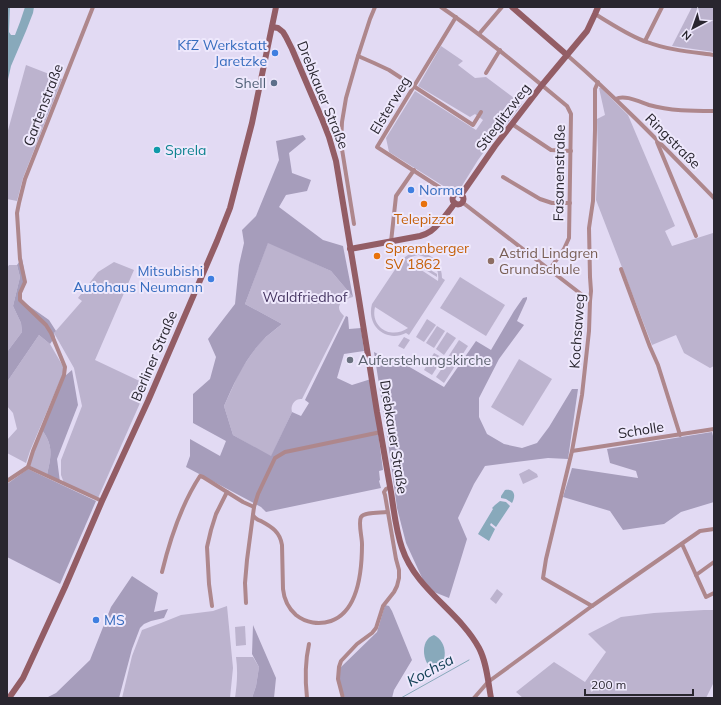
<svg xmlns="http://www.w3.org/2000/svg" width="721" height="705" viewBox="0 0 721 705" font-family="Mulish,sans-serif">
	<style>
		.green { fill: #bcb3ce; fill-rule: evenodd }
		.forest { fill: #a69dbb }
		.water { fill: #88a9bb }
		.lines { fill: none; stroke-linecap: round; stroke-linejoin: round }
		.stream { stroke: #88a9bb; stroke-width: 1 }
		.street { stroke: #ae878c; stroke-width: 4 }
		.secondary { stroke: #935d65; stroke-width: 6 }
		.shop-dot { fill: #3f7fe0; stroke: #eee8fc; stroke-width: 1.5 }
		.service-dot { fill: #5c6f8a; stroke: #eee8fc; stroke-width: 1.5 }
		.culture-dot { fill: #0f9aa8; stroke: #eee8fc; stroke-width: 1.5 }
		.food-dot { fill: #e8710a; stroke: #eee8fc; stroke-width: 1.5 }
		.education-dot { fill: #8d6e63; stroke: #eee8fc; stroke-width: 1.5 }
		.worship-dot { fill: #6b7280; stroke: #eee8fc; stroke-width: 1.5 }
		.labels { text-anchor: middle; dominant-baseline: central; stroke-width: 4; stroke-linejoin: round; paint-order: stroke }
		.shop-label { font-size: 14px; fill: #366cbe; stroke: #eee8fc; text-anchor: end }
		.service-label { font-size: 14px; fill: #4e5e75; stroke: #eee8fc; text-anchor: end }
		.street-label { font-size: 14px; fill: #29262f; stroke: #eee8fc }
		.culture-label { font-size: 14px; fill: #0d838f; stroke: #eee8fc; text-anchor: start }
		.food-label { font-size: 14px; fill: #c56008; stroke: #eee8fc }
		.education-label { font-size: 14px; fill: #785e54; stroke: #eee8fc; text-anchor: start }
		.park-label { font-size: 14px; fill: #463662; stroke: #eee8fc }
		.worship-label { font-size: 14px; fill: #5b616d; stroke: #eee8fc; text-anchor: start }
		.water-label { font-size: 15px; font-style: italic; fill: #144156; stroke: #eee8fc }
	</style>
	<rect width="100%" height="100%" fill="#e2daf3"/>
	<g class="green">
		<path d="M692,7h22v45l-42,-6z"/>
		<path d="M441,46l22,15 -5,4 17,13 11,-1 36,27 -16,21 -4,2 -24,33 -18,29 -7,3 -64,-40 -3,-14 29,-47 61,39 7,-10 -8,-6 -5,3 -52,-31z"/>
		<path d="M26,65l36,14 -39,99 -6,23 -10,-2v-65z"/>
		<path d="M599,88h2l27,27 47,111 -10,5 7,15 41,-13 1,3v130l-4,2 -26,-15 -8,-18 -24,10 -56,-145 2,-47 -1,-34 8,-4z"/>
		<path d="M268,242l63,29 22,26c-11,3 -20,9 -9,19l-42,83c-7,-1 -12,6 -10,13l-21,45 -38,-22 -9,-29 16,-35 10,-15 11,-15 21,-17 -37,-20z"/>
		<path d="M419,252c14,2 23,12 23,26l3,2 -36,55 -3,-2c-20,10 -40,-7 -34,-29l30,-45 9,-6zM418,255c13,2 22,12 20,26l-32,-21 5,-3zM375,307l33,21c-17,12 -38,-1 -33,-21z"/>
		<path d="M416,261l21,13v3l-23,-14z"/>
		<path d="M114,262l20,8 -39,90 53,25 -50,113 -34,-15 -3,-8v-15l21,-54 -8,-38 -20,-35 28,-32 -4,-3 20,-26z"/>
		<path d="M9,265h8l3,12 -7,29 8,17 1,9 -15,20v-84z"/>
		<path d="M460,277l45,28 -19,31 -46,-28z"/>
		<path d="M427,319l9,6 -12,17 -8,-5z"/>
		<path d="M437,326l8,5 -11,17 -8,-5z"/>
		<path d="M447,332l9,6 -12,17 -8,-6z"/>
		<path d="M39,335l11,9 14,24 -2,8 -32,75 -4,12 -19,-10v-13l10,-11 -4,-16 -6,-7v-24z"/>
		<path d="M404,337l6,3 -6,9 -6,-3z"/>
		<path d="M459,340l9,6 -11,17 -9,-6z"/>
		<path d="M434,353l9,5 -11,17 -8,-5z"/>
		<path d="M519,359l33,20 -29,47 -32,-19z"/>
		<path d="M447,361l8,5 -11,17 -8,-6z"/>
		<path d="M42,430c12,16 9,27 5,45l-17,-9v-3z"/>
		<path d="M529,469l8,5 1,3 -15,7 -4,-10z"/>
		<path d="M497,589l6,5 -7,10 -6,-5z"/>
		<path d="M227,606l6,62 -3,30h-108l10,-42 10,-26 19,-7 20,-8 32,-4z"/>
		<path d="M704,610h10v72l-8,16h-183l-7,-6 38,-30 31,20 21,-30 -18,-18 33,-17 33,-4z"/>
		<path d="M245,626l1,19 -10,1 -1,-19z"/>
		<path d="M236,657h17l6,10 -3,19 -4,12h-17c2,-14 3,-27 1,-41z"/>
	</g>
	<g class="forest">
		<path d="M303,135l3,4 -17,14 3,20 19,7 -4,11 -21,4 -7,12 44,33 20,6 10,51 -22,-26 -63,-28 -23,61 37,20c-7,6 -15,11 -21,18 -17,19 -27,41 -37,64l9,29 38,21 21,-44 9,4 8,-13 -4,-3 41,-84 2,1 1,12 12,-1 3,23 -20,3 -7,24 15,7 19,-6 12,91 -4,1 1,9 -1,1 2,7 -115,24 -5,-5 -75,-40 4,-11v-17l30,17 6,-15 -33,-18v-29l17,-15 6,-22 -8,-18 27,-35 4,-39 5,-22 -2,-13 14,-14 23,-56 -3,-19z"/>
		<path d="M22,258l4,24 -5,12 1,7 27,19 7,11 -2,2 1,4 -5,7 -11,-9 -32,47v-30l15,-20 -1,-9 -8,-17 7,-29 -3,-12z"/>
		<path d="M527,297v2l-10,22 7,4 -25,34 -20,39v19l8,17 17,10 18,4 15,-5 12,-16 23,-38h6l-10,70 -20,-1 -63,8 -11,18 -16,34 9,21 -18,59 -15,-6 -11,-12 -17,-37 -9,-35 -8,-59 -15,-97 24,13 3,-3 43,25 32,-46 15,9 23,-39 9,-13z"/>
		<path d="M72,370l6,35 -21,54 3,23 -13,-7c4,-18 7,-29 -5,-45l23,-54z"/>
		<path d="M712,432l2,8v62l-33,10 -17,12 -41,6 -13,-19 -47,-14 9,-29 66,10 -2,-7 -26,-8 -3,-14z"/>
		<path d="M28,469l68,32 -36,83 -53,-27v-73z"/>
		<path d="M132,576l26,17 -4,19 14,-3 -4,9 -13,3 -7,3 -4,4 -8,21 -13,49h-73l10,-5 34,-33 21,-53z"/>
		<path d="M385,605l4,1 3,5 20,49 -18,30 -2,8h-47l-7,-20 2,-10 37,-36z"/>
		<path d="M253,625l23,53 -2,20h-22l4,-12 3,-19 -7,-13z"/>
	</g>
	<g class="water">
		<path d="M7,7h3l-1,25 2,3h4l5,-13 5,-15h9l-1,6 -7,18 -15,35 -4,18z"/>
		<path d="M505,490c10,-2 11,6 7,13l-6,-4 -5,-1v-2z"/>
		<path d="M500,501l6,1 4,4 -14,21 -5,-4 -1,2 5,4 -6,12 -11,-7 15,-25 -1,-1 3,-3z"/>
		<path d="M434,635c14,7 14,28 2,36 -13,-3 -18,-31 -2,-36z"/>
	</g>
	<g class="lines">
		<path class="stream" d="M401,698l68,-38"/>
		<g class="street">
			<path d="M441,7c44,30 85,65 126,99l4,8 -2,124 -5,11 -14,20"/>
			<path d="M595,14c17,10 34,22 52,28 21,8 45,10 67,13"/>
			<path d="M479,34l23,-27"/>
			<path d="M645,41l17,-34"/>
			<path d="M567,55c52,45 99,94 147,143"/>
			<path d="M358,56l16,7 15,7 84,55 8,-13"/>
			<path d="M486,73l14,-23"/>
			<path d="M616,99c8,-5 24,3 33,6 21,6 43,6 65,6"/>
			<path d="M512,124l39,26 20,1"/>
			<path d="M657,142l39,94"/>
			<path d="M503,177l37,22 12,4h18"/>
			<path d="M453,196l-76,-49 79,-130"/>
			<path d="M462,202l128,99"/>
			<path d="M354,224l-13,-81 1,-21 4,-24 12,-42 12,-37 5,-12"/>
			<path d="M391,242l5,-46 18,-26"/>
			<path d="M621,269l29,78 8,18 22,70"/>
			<path d="M572,451l142,-22"/>
			<path d="M28,467l74,34"/>
			<path d="M7,481l21,-14 5,-16 31,-76 1,-8 -14,-34 -5,-8 -26,-25v-7l5,-11 -5,-23 -3,-46 2,-10 6,-24 68,-172"/>
			<path d="M253,515c2,4 4,5 8,6 11,6 19,11 21,24l1,44c1,10 5,19 13,26 10,8 23,10 35,6 28,-10 31,-52 31,-77 0,-7 -4,-21 -1,-27 3,-5 20,-4 26,-5"/>
			<path d="M682,544l24,53 8,-4"/>
			<path d="M162,572c8,-33 19,-67 38,-96l3,1 40,25 11,5"/>
			<path d="M696,575l18,-13"/>
			<path d="M246,603l-1,-20 2,-23 7,-53 4,-13 17,-36 10,-6 96,-20"/>
			<path d="M212,606l-3,-22 -2,-37 4,-17 5,-16 11,-22"/>
			<path d="M592,606l-49,-28 3,-19 26,-108 10,-56 7,-64 1,-30 1,-10 -1,-14 -1,-49 4,-27 2,-71v-41l3,-7"/>
			<path d="M307,698c-2,-18 -2,-36 2,-54"/>
			<path d="M343,698l-5,-19 1,-12 2,-6 16,-17 15,-11 4,-5 7,-22 11,-14 3,-6 2,-8v-8l-3,-11 -11,-64 -1,-3 2,-3 4,-2"/>
			<path d="M474,698l14,-16 104,-76 108,-75 14,-2"/>
		</g>
		<g class="secondary">
			<path d="M512,7l55,48"/>
			<path d="M272,27l6,1 5,4 3,5 6,12 30,70 7,18 7,24c14,84 28,167 41,251 5,27 9,53 14,80 3,19 5,39 11,56 14,42 57,63 77,100 8,15 9,34 12,50"/>
			<circle cx="458" cy="199" r="5.5"/>
			<path d="M461,195l34,-49 47,-61 45,-54 8,-17 3,-7"/>
			<path d="M350,249l70,-13c4,-1 8,-3 11,-5 9,-7 17,-19 24,-28"/>
			<path d="M9,698l14,-20 42,-91 37,-86 46,-100 69,-160 13,-33 22,-85 24,-116"/>
		</g>
	</g>
	<g class="shop-dot">
		<circle cx="275" cy="53" r="4"/>
		<circle cx="411" cy="190" r="4"/>
		<circle cx="211" cy="279" r="4"/>
		<circle cx="96" cy="620" r="4"/>
	</g>
	<circle class="service-dot" cx="274" cy="83" r="4"/>
	<circle class="culture-dot" cx="157" cy="150" r="4"/>
	<g class="food-dot">
		<circle cx="424" cy="204" r="4"/>
		<circle cx="377" cy="256" r="4"/>
	</g>
	<circle class="education-dot" cx="491" cy="261" r="4"/>
	<circle class="worship-dot" cx="350" cy="360" r="4"/>
	<g class="labels">
		<g class="shop-label">
			<text x="267" y="45">KfZ Werkstatt<tspan x="267" dy="16">Jaretzke</tspan></text>
			<text x="419" y="190" text-anchor="start">Norma</text>
			<text x="203" y="271">Mitsubishi<tspan x="203" dy="16">Autohaus Neumann</tspan></text>
			<text x="104" y="620" text-anchor="start">MS</text>
		</g>
		<g class="service-label">
			<text x="266" y="83">Shell</text>
		</g>
		<g class="street-label">
			<text transform="translate(323 95) rotate(68)">Drebkauer Straße</text>
			<text transform="translate(43 105) rotate(-69)">Gartenstraße</text>
			<text transform="translate(390 105) rotate(-59)">Elsterweg</text>
			<text transform="translate(503 117) rotate(-53)">Stieglitzweg</text>
			<text transform="translate(673 141) rotate(45)">Ringstraße</text>
			<text transform="translate(559 173) rotate(-89)">Fasanenstraße</text>
			<text transform="translate(577 331) rotate(-86)">Kochsaweg</text>
			<text transform="translate(154 356) rotate(-67)">Berliner Straße</text>
			<text transform="translate(641 430) rotate(-9)">Scholle</text>
			<text transform="translate(394 437) rotate(81)">Drebkauer Straße</text>
		</g>
		<g class="culture-label">
			<text x="165" y="150">Sprela</text>
		</g>
		<g class="food-label">
			<text x="424" y="219">Telepizza</text>
			<text x="385" y="248" text-anchor="start">Spremberger<tspan x="385" dy="16">SV 1862</tspan></text>
		</g>
		<g class="education-label">
			<text x="499" y="253">Astrid Lindgren<tspan x="499" dy="16">Grundschule</tspan></text>
		</g>
		<g class="park-label">
			<text x="305" y="297">Waldfriedhof</text>
		</g>
		<g class="worship-label">
			<text x="358" y="360">Auferstehungskirche</text>
		</g>
		<g class="water-label">
			<text transform="translate(430 670) rotate(-29)">Kochsa</text>
		</g>
	</g>
	<rect width="721" height="705" fill="none" stroke="#29262f" stroke-width="16"/>
	<g transform="translate(693 28) rotate(221)" stroke="#eee8fc" stroke-width="3" paint-order="stroke">
	<path d="M0-3L7 15L0 10L-7 15Z" fill="#29262f"/>
	<text y="-6" font-size="11" font-weight="bold" text-anchor="middle" fill="#29262f">N</text>
	</g>
	<path d="M585 689v6h108v-6" fill="none" stroke="#29262f" stroke-width="2"/>
	<text x="591" y="689" font-size="12" fill="#29262f" stroke="#eee8fc" stroke-width="3" paint-order="stroke">200 m</text>
</svg>
